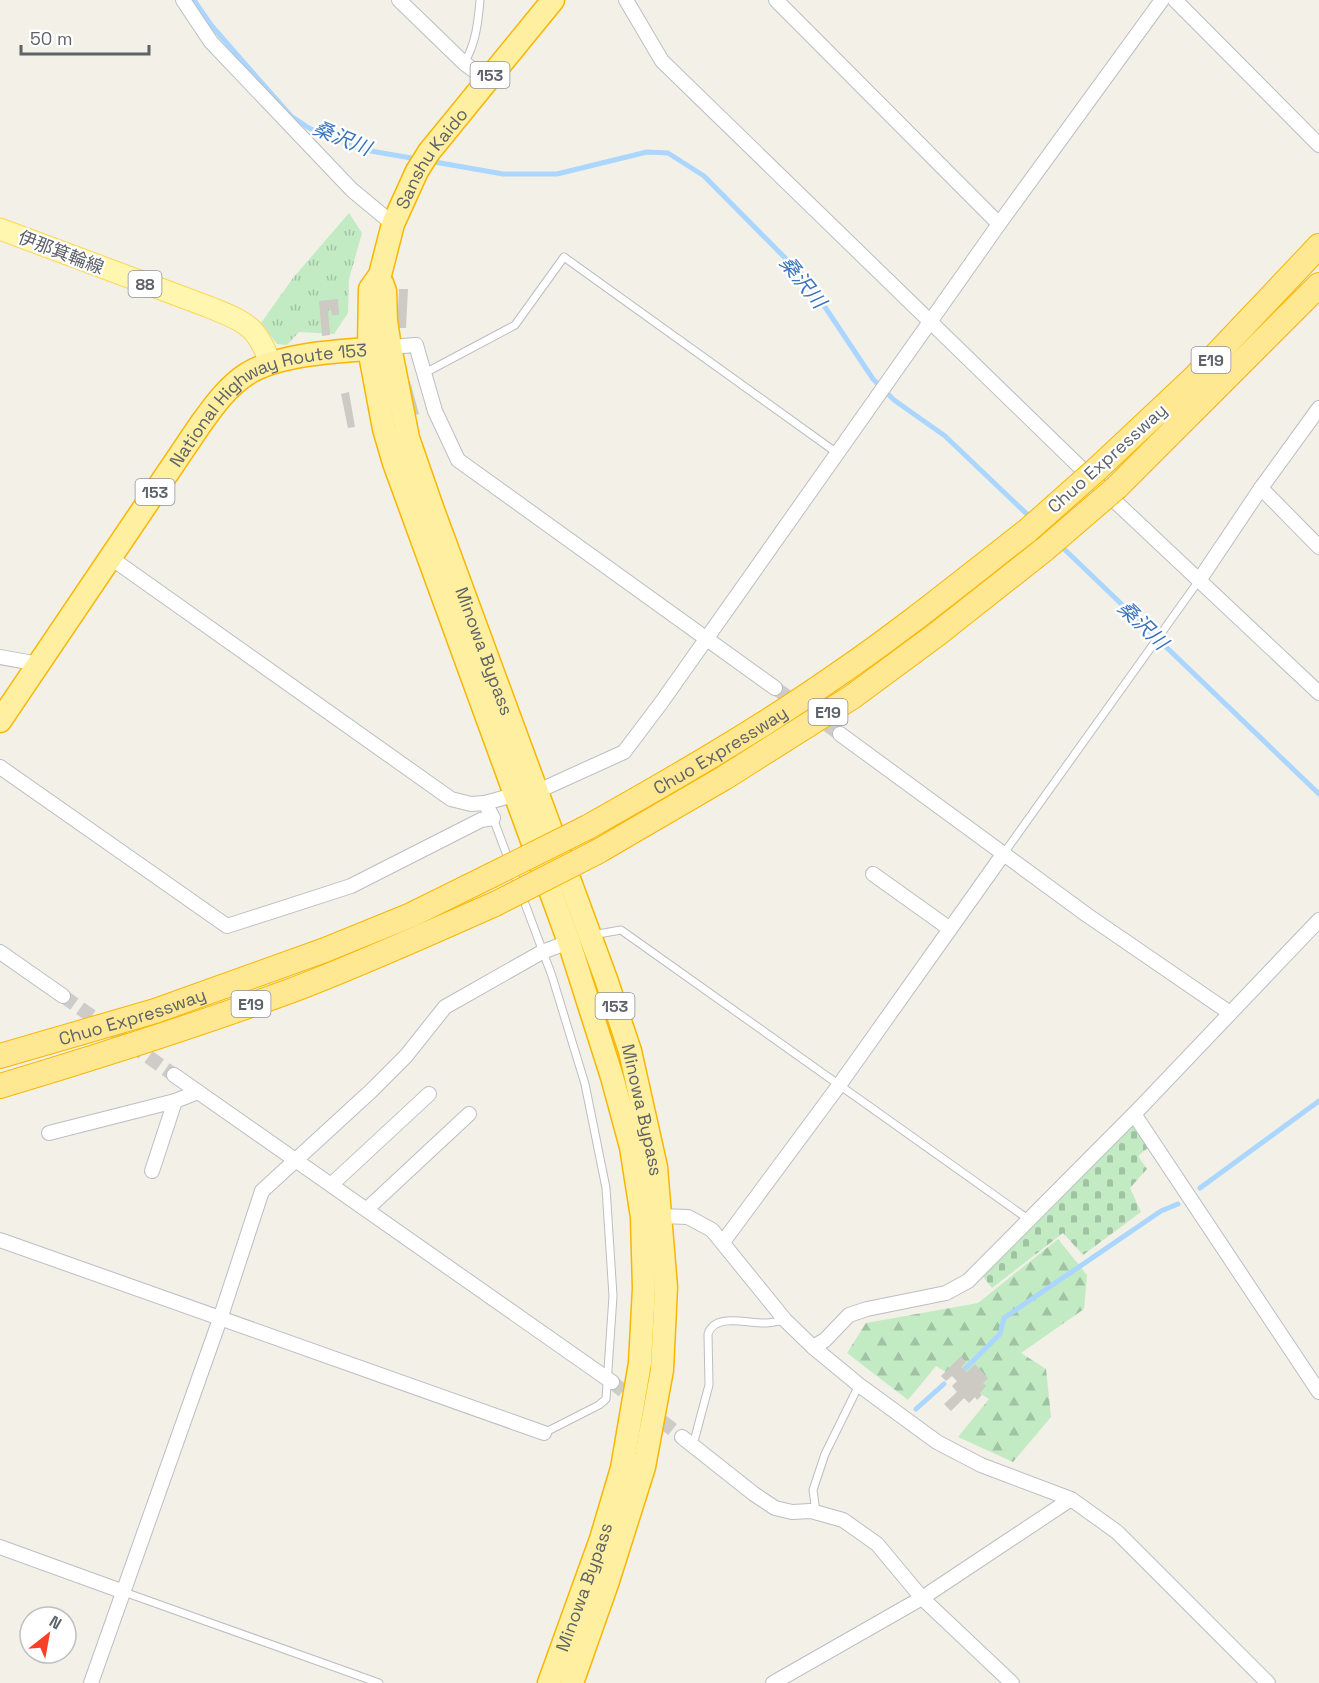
<svg xmlns="http://www.w3.org/2000/svg" width="1319" height="1683" viewBox="0 0 1319 1683" font-family="'Space Grotesk','Noto Sans JP',sans-serif">
	<style>
		.forest { fill: url(#forest-firs) }
		.cemetery { fill: url(#cemetery-stones) }
		.park { fill: url(#park-tufts) }
		.lines { fill: none; stroke-linecap: round; stroke-linejoin: round }
		.stream { stroke: #aad6ff; stroke-width: 5 }
		.building { fill: #cdcac4 }
		.minor-tunnel { stroke: #cdccc8; stroke-width: 14; stroke-dasharray: 14 7; stroke-linecap: butt }
		.service-casing { stroke: #bbbec3; stroke-width: 9 }
		.minor-casing { stroke: #bbbec3; stroke-width: 16 }
		.primary-casing { stroke: #fed654; stroke-width: 23 }
		.trunk-casing { stroke: #f9b600; stroke-width: 25 }
		.motorway-casing { stroke: #f9b600; stroke-width: 26 }
		.service { stroke: #fff; stroke-width: 7 }
		.minor { stroke: #fff; stroke-width: 14 }
		.primary { stroke: #fff6af; stroke-width: 21 }
		.trunk { stroke: #ffefa0; stroke-width: 22 }
		.motorway { stroke: #ffe891; stroke-width: 24 }
		.motorway-bridge-casing { stroke: #f9b600; stroke-width: 26; stroke-linecap: butt }
		.motorway-bridge { stroke: #ffe891; stroke-width: 24 }
		.labels { text-anchor: middle; dominant-baseline: central; stroke-width: 4.5; stroke-linejoin: round; paint-order: stroke }
		.shield { fill: #fff; stroke: #8e9196; stroke-width: 1.5 }
		.shield-label { font-size: 16px; font-weight: bold; fill: #5e6269 }
		.street-label { font-size: 18px; fill: #5e6269; stroke: #fff }
		.water-label { font-size: 20px; font-style: italic; fill: #3b74bc; stroke: #fff }
	</style>
	<defs>
		<pattern id="forest-firs" width="22" height="20" patternUnits="userSpaceOnUse" patternTransform="scale(1.5)"><rect width="22" height="20" fill="#c2ebc4"/><path d="M5 1l3.5 6h-7zM16 11l3.5 6h-7z" fill="#a1c2a3"/></pattern>
		<pattern id="cemetery-stones" width="16" height="16" patternUnits="userSpaceOnUse" patternTransform="scale(1.5)"><rect width="16" height="16" fill="#c2ebc4"/><path d="M2 7V4a2 2 0 0 1 4 0v3zM10 15v-3a2 2 0 0 1 4 0v3z" fill="#a1c2a3"/></pattern>
		<pattern id="park-tufts" width="24" height="20" patternUnits="userSpaceOnUse" patternTransform="scale(1.5)"><rect width="24" height="20" fill="#c2ebc4"/><path d="M3 7l-1-3M5 7V3M7 7l1-3M15 17l-1-3M17 17v-4M19 17l1-3" fill="none" stroke="#a1c2a3"/></pattern>
	</defs>
	<rect width="100%" height="100%" fill="#f2f0e7"/>
	<path class="forest" d="M1058,1239l29,36 -3,34 -63,44 25,16 5,48 -38,45 -55,-25 31,-38 -53,-33 -28,34 -61,-47 19,-30 112,-20z"/>
	<path class="cemetery" d="M1132,1122l17,25 -11,9 9,13 -17,19 11,24 -58,43 -20,-22 -71,55 -11,-14z"/>
	<path class="park" d="M349,213l13,20 -13,46 -1,34 -14,21 -35,-2 -12,13 -10,-1 -16,-21 32,-45z"/>
	<g class="lines">
		<g class="stream">
			<path d="M194,0l17,25 80,91 18,12 50,21 58,10"/>
			<path d="M429,161l74,13h54l90,-22 21,1 36,23 103,104 66,99 21,21 51,36 86,82"/>
			<path d="M1060,545l259,249"/>
			<path d="M1200,1188l119,-87"/>
			<path d="M966,1368l34,-34 4,-16 157,-107 17,-7"/>
			<path d="M916,1409l28,-25"/>
		</g>
	</g>
	<g class="building">
		<path d="M399,289h9l-2,39h-9z"/>
		<path d="M338,299l1,16h-7l-1,-6h-3l2,26 -8,1 -3,-35z"/>
		<path d="M410,381l9,33 -7,2 -9,-33z"/>
		<path d="M349,392l6,35 -7,1 -7,-34z"/>
		<path d="M961,1356l5,6 -5,5 6,5 8,-8 13,14 -5,5 3,3 -6,7 2,2 -5,5 -2,-3 -6,6 -5,-5 -13,13 -7,-7 13,-12 -5,-6 5,-5 -5,-5 -6,5 -5,-5z"/>
	</g>
	<g class="lines">
		<g class="minor-tunnel">
			<path d="M775,688l65,46"/>
			<path d="M63,996l111,79"/>
			<path d="M612,1382l70,55"/>
		</g>
		<defs>
			<g id="service">
				<path d="M464,63c12,-19 14,-41 16,-63"/>
				<path d="M423,374l92,-49 49,-68 273,196"/>
				<path d="M493,818l59,158 33,108 21,104 7,108 -7,103 -7,6 -55,28"/>
				<path d="M1004,853l196,-274"/>
				<path d="M592,935l29,-5 407,289"/>
				<path d="M693,1445l16,-60 -1,-51c7,-22 41,-10 58,-11 6,0 13,-2 19,-3"/>
				<path d="M816,1512l-3,-22 12,-36 34,-69"/>
				<path d="M124,1592l255,91"/>
			</g>
			<g id="minor">
				<path d="M183,0l28,42 141,148 41,34"/>
				<path d="M399,0l65,63 23,17"/>
				<path d="M626,0l36,61 458,445 199,187"/>
				<path d="M776,0l223,224"/>
				<path d="M1175,0l144,145"/>
				<path d="M390,347l26,-2 19,66 23,49 317,228"/>
				<path d="M1261,488l58,59"/>
				<path d="M111,558l340,241 20,5 14,-1"/>
				<path d="M1200,579l61,-91 58,-80"/>
				<path d="M0,657l39,7"/>
				<path d="M840,734l247,181 143,98"/>
				<path d="M0,767l227,159 124,-40 130,-66 12,-2 -8,-15 29,-8"/>
				<path d="M536,792l88,-40 37,-49 338,-479 163,-224"/>
				<path d="M873,874l77,55"/>
				<path d="M0,952l63,44"/>
				<path d="M174,1075l438,307"/>
				<path d="M1134,1114l185,278"/>
				<path d="M49,1133l126,-32 23,-9"/>
				<path d="M152,1171l23,-70"/>
				<path d="M332,1184l97,-90"/>
				<path d="M367,1209l102,-95"/>
				<path d="M660,1216l28,1 24,13 73,90 28,27 46,38 78,57 44,23 90,34 46,33 151,151"/>
				<path d="M0,1240l544,193"/>
				<path d="M723,1242l117,-158 164,-231"/>
				<path d="M813,1347l12,-7 24,-25 18,-6 79,-16 22,-12 170,-171 181,-190"/>
				<path d="M682,1437l72,57 21,14 17,4 19,-1 32,9 34,24 45,54 90,85"/>
				<path d="M0,1547l124,45"/>
				<path d="M91,1683l129,-364 42,-128 109,-100 35,-35 39,-49 97,-55 27,-10"/>
				<path d="M773,1683l149,-85 149,-99"/>
			</g>
			<path id="primary" d="M0,229l209,78c36,15 48,18 61,56"/>
			<g id="trunk">
				<path id="s1" d="M382,283l3,8 1,30 4,26 18,91 25,72 173,469 24,72 26,116 10,120 -4,83 -18,97 -36,114 -36,102"/>
				<path id="s2" d="M0,721l200,-296c13,-18 27,-38 47,-51 33,-21 96,-23 135,-26"/>
				<path id="s3" d="M549,1683l52,-144 21,-71 18,-105 4,-75 -2,-71 -11,-70 -19,-70 -43,-135 -175,-479 -10,-34 -15,-80 1,-60 10,-14 13,-51 24,-53 12,-19 124,-152"/>
			</g>
			<g id="motorway">
				<path d="M1097,469l97,-91 125,-132"/>
				<path d="M1117,487l202,-202"/>
				<path id="s4" d="M588,827c85,-48 169,-96 249,-152 66,-45 127,-95 190,-144"/>
				<path d="M597,852l127,-74 128,-81 84,-62 109,-86"/>
				<path id="s5" d="M0,1056l155,-45 170,-61 86,-35 79,-39"/>
				<path d="M0,1086c97,-29 194,-60 290,-95 69,-26 137,-57 205,-87"/>
			</g>
		</defs>
		<use href="#service" class="service-casing"/>
		<use href="#minor" class="minor-casing"/>
		<use href="#primary" class="primary-casing"/>
		<use href="#trunk" class="trunk-casing"/>
		<use href="#motorway" class="motorway-casing"/>
		<use href="#service" class="service"/>
		<use href="#minor" class="minor"/>
		<use href="#primary" class="primary"/>
		<use href="#trunk" class="trunk"/>
		<use href="#motorway" class="motorway"/>
		<defs>
			<g id="motorway-bridge">
				<path d="M1027,531l70,-62"/>
				<path d="M1045,549l72,-62"/>
				<path d="M490,876l98,-49"/>
				<path d="M495,904l102,-52"/>
			</g>
		</defs>
		<use href="#motorway-bridge" class="motorway-bridge-casing"/>
		<use href="#motorway-bridge" class="motorway-bridge"/>
	</g>
	<g class="labels">
		<g class="shield">
			<rect x="470.5" y="62" width="39" height="26" rx="4.5"/>
			<rect x="128.5" y="271" width="33" height="26" rx="4.5"/>
			<rect x="1191.5" y="347" width="39" height="26" rx="4.5"/>
			<rect x="135.5" y="479" width="39" height="26" rx="4.5"/>
			<rect x="808.5" y="699" width="39" height="26" rx="4.5"/>
			<rect x="231.5" y="991" width="39" height="26" rx="4.5"/>
			<rect x="595.5" y="993" width="39" height="26" rx="4.5"/>
		</g>
		<g class="shield-label">
			<text x="490" y="75">153</text>
			<text x="145" y="284">88</text>
			<text x="1211" y="360">E19</text>
			<text x="155" y="492">153</text>
			<text x="828" y="712">E19</text>
			<text x="251" y="1004">E19</text>
			<text x="615" y="1006">153</text>
		</g>
		<g class="street-label">
			<text stroke="none"><textPath href="#s3" startOffset="1598">Sanshu Kaido</textPath></text>
			<text transform="translate(61 252) rotate(21)">伊那箕輪線</text>
			<text stroke="none"><textPath href="#s2" startOffset="430">National Highway Route 153</textPath></text>
			<text transform="translate(1107 458) rotate(-42)">Chuo Expressway</text>
			<text stroke="none"><textPath href="#s1" startOffset="384">Minowa Bypass</textPath></text>
			<text stroke="none"><textPath href="#s4" startOffset="153">Chuo Expressway</textPath></text>
			<text stroke="none"><textPath href="#s5" startOffset="138">Chuo Expressway</textPath></text>
			<text stroke="none"><textPath href="#s1" startOffset="870">Minowa Bypass</textPath></text>
			<text stroke="none"><textPath href="#s3" startOffset="102">Minowa Bypass</textPath></text>
		</g>
		<g class="water-label">
			<text transform="translate(342 138) rotate(22)">桑沢川</text>
			<text transform="translate(803 282) rotate(51)">桑沢川</text>
			<text transform="translate(1143 625) rotate(44)">桑沢川</text>
		</g>
	</g>
	<g transform="translate(48 1635) rotate(31)"><circle r="28" fill="#ffffff" stroke="#bfc0c3" stroke-width="1.5"/>
	<path d="M0-4.5L10 22L0 15L-10 22Z" fill="#f94026"/>
	<text y="-9" font-size="16" font-weight="bold" text-anchor="middle" fill="#5e6269">N</text>
	</g>
	<path d="M21 45v9h128v-9" fill="none" stroke="#5e6269" stroke-width="3"/>
	<text x="30" y="45" font-size="18" fill="#5e6269" stroke="#ffffff" stroke-width="4.5" paint-order="stroke">50 m</text>
</svg>
